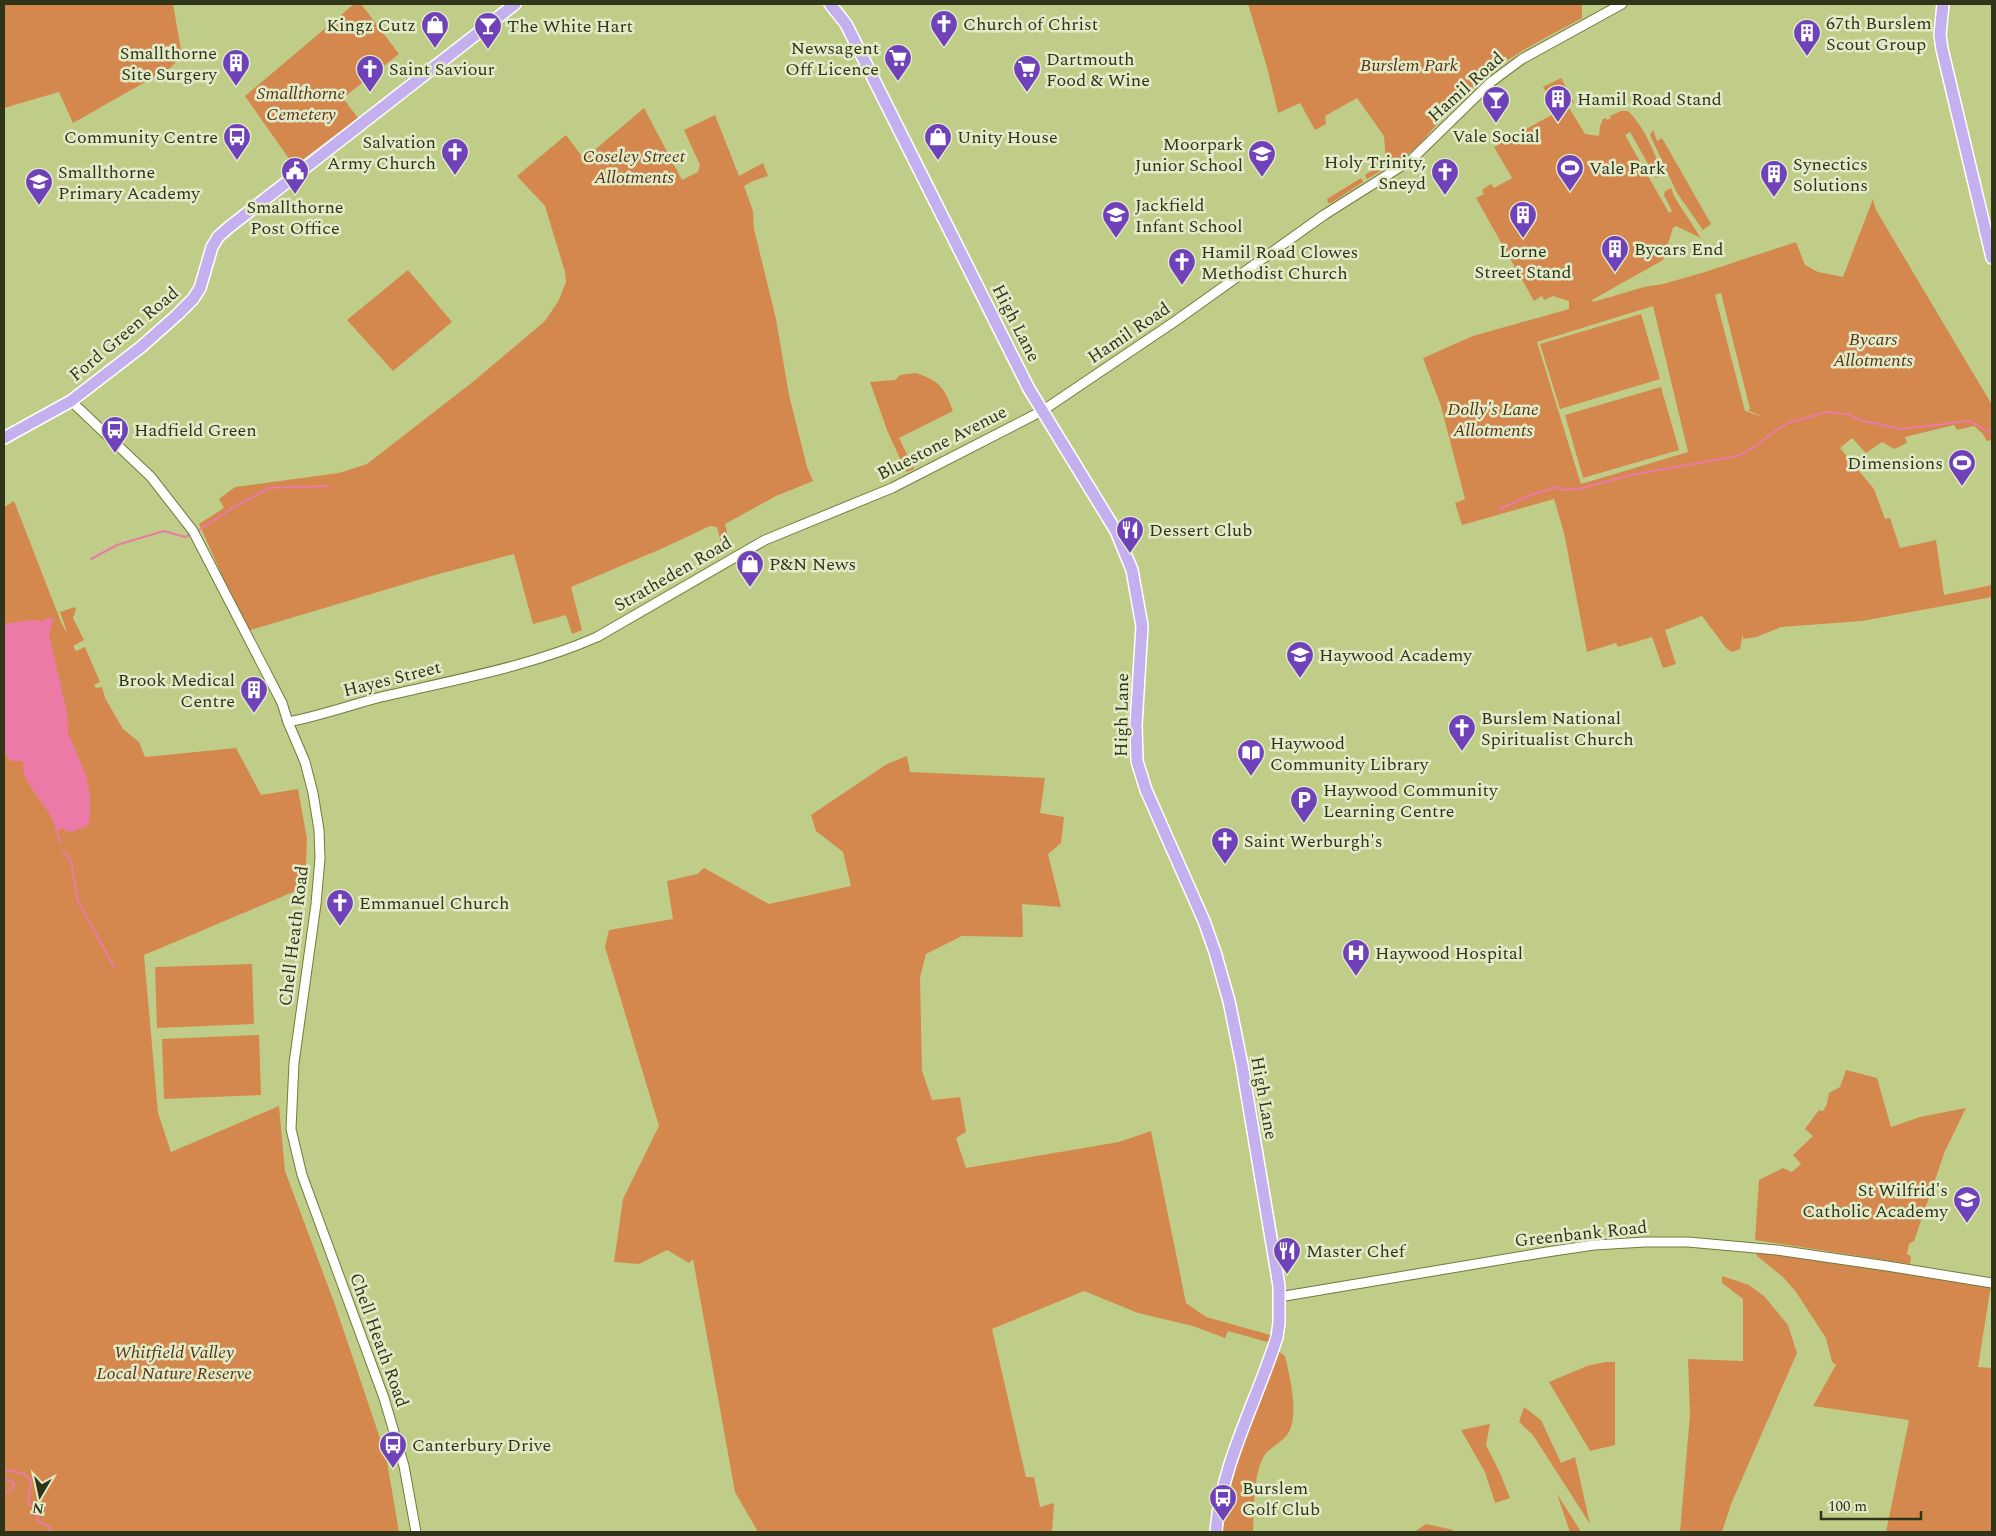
<svg xmlns="http://www.w3.org/2000/svg" width="1996" height="1536" viewBox="0 0 1996 1536" font-family="Spectral,serif">
	<style>
		.green { fill: #d4884d; fill-rule: evenodd }
		.water { fill: #ec7aa6 }
		.lines { fill: none; stroke-linecap: round; stroke-linejoin: round }
		.stream { stroke: #ec7aa6; stroke-width: 2 }
		.minor-casing { stroke: #717c3a; stroke-width: 11 }
		.major-casing { stroke: #fff; stroke-width: 14 }
		.minor { stroke: #fff; stroke-width: 9 }
		.major { stroke: #c4b0ee; stroke-width: 11 }
		.labels { text-anchor: middle; dominant-baseline: central; stroke-width: 5; stroke-linejoin: round; paint-order: stroke }
		.poi-label { font-size: 18px; fill: #303519; stroke: #e3eac8; text-anchor: start }
		.park-label { font-size: 18px; font-style: italic; fill: #593313; stroke: #e3eac8 }
		.street-label { font-size: 18px; fill: #303519; stroke: #e3eac8 }
	</style>
	<rect width="100%" height="100%" fill="#c0cd89"/>
	<g class="green">
		<path d="M4,4h169l9,52 -12,12 -97,55 -14,-31 -55,16z"/>
		<path d="M354,4h7l38,50 -56,44 15,20 -64,48 -49,-70z"/>
		<path d="M1248,4h334v14c-25,14 -50,26 -74,42 -25,16 -48,40 -69,62 -15,16 -29,39 -53,40l-2,7 -17,10 -2,-4 21,-13 -2,-26 -27,-38 -32,18 1,8 -11,6 -15,-27 -22,10 -11,-46z"/>
		<path d="M1561,78l13,24 -6,4 17,28 14,2 1,-10 3,-7 3,-1 1,2 4,-2 -1,-2 11,-5h7c17,16 26,42 35,63l-7,4 -26,-46 -5,3 44,78 3,-2 -8,-16 1,-4 6,-3 4,10 26,40 -25,-12 -3,2 -10,32 -71,40 1,2 51,-15 19,-3 42,-12 91,-30 9,23 13,7 25,5 30,-78 3,11 116,195v35l-5,1 -5,-8 -8,-7 -17,4 -3,-5 -49,12 2,6 -13,6 -12,-7 -16,11 -14,-15 -12,10 34,41 11,30 5,-1 10,30 36,-8 8,55 48,-10v12l-130,24 -81,6 -25,10 -13,2v-6l-3,16 -8,3 -6,-4 -24,-32 -37,14 11,34 -13,4 -11,-31 -34,10 -2,-4 -29,9 -23,-119 -10,-34 -92,26 -7,-22 10,-4 -24,-93 -18,-48 50,-22 96,-27v-8l-16,-5 -9,4 -2,-4 -8,5 -58,-103 8,-4 -2,-4 9,-6 3,4 18,-10 -18,-31 63,-35 -14,-25zM1721,293l29,116 -3,1 17,7 -19,-6 -30,-116zM1653,306l35,146 -107,32 -44,-142z"/>
		<path d="M644,108l38,72 16,-8 2,-7 -16,-35 31,-15 24,61 24,-13 5,13 -15,5 -9,5 9,25 1,18 22,90 13,76 18,72 6,14 -37,15 -51,28 5,21 -8,2 -5,-20 -7,-1 -49,23 -90,38 11,43 -10,4 -6,-19 -33,9 -19,-70 -79,21 -188,56 -48,-107 25,-16 -5,-9 16,-12 104,-14 28,-9 107,-83 71,-60 14,-21 7,-18 -1,-10 -20,-66 -28,-30 49,-41 18,24z"/>
		<path d="M1653,130l4,11 5,-3 49,86 -8,6 -26,-37 -27,-58z"/>
		<path d="M1361,178l2,4 -32,21h-3l-1,-4z"/>
		<path d="M408,270l44,52 -59,49 -46,-51z"/>
		<path d="M1641,314l19,65 -100,30 -20,-65z"/>
		<path d="M916,373c24,8 28,14 37,38l-54,27 15,31 -8,3 -19,-42 -17,-48 25,-2 5,-5z"/>
		<path d="M1661,387l18,63 -96,28 -18,-63z"/>
		<path d="M14,501l47,121 7,13 -8,-23 15,-5 1,3 -3,8 11,22 -11,6 3,5 9,-4 15,35 -6,3 2,3 6,-1 3,11 18,31 16,13 6,15 91,-9 25,47 37,-6 9,50 -2,48 -161,68 14,158 13,39 108,-46 6,65 49,131 52,154 13,76h-395v-1025z"/>
		<path d="M907,756l3,16 135,6 -5,35 24,4 -3,26 -13,11 13,53 -39,-3 1,33 -61,-1 -36,18 -6,23 2,94 10,29 28,-3 6,35 -10,6 10,30 153,-26 32,-11 35,172 20,14 71,20 -2,7 -47,-13 -3,7 -32,-12 -55,-13 -54,-22 -92,38 34,148h8l6,30 14,-4 -2,29h-294l-23,-40 -42,-233 -4,4 -22,-13 -28,14 -25,-2 9,-63 36,-73 -54,-179 4,-17 64,-11 -6,-38 30,-7 7,-6 65,36 82,-18 -8,-34 -27,-21 -5,-16 76,-51z"/>
		<path d="M252,964l2,60 -97,4 -2,-61z"/>
		<path d="M259,1035l2,60 -97,4 -2,-60z"/>
		<path d="M1846,1070l31,8 14,49 29,-10 46,-9 -21,43 -31,90 -5,3 -2,10 4,2 -1,8 -155,-24 4,-60 24,-12 9,4 9,-8 -8,-9 20,-19 -8,-7 14,-19 4,1 4,-7 2,-11 11,-6z"/>
		<path d="M1754,1248l237,37 -13,82 14,1v164h-106l23,-112 -96,-14 23,-41 -4,-3 -6,-24 -30,-46 -12,-14 -27,-22z"/>
		<path d="M1722,1276l27,9 15,11 24,29 9,28 -66,151 -9,28h-42l10,-117 -2,-56 55,2v-62l-21,-16z"/>
		<path d="M1274,1348l11,8c5,21 15,61 2,79 -6,8 -18,13 -23,21 -11,19 -10,55 -11,76h-37l2,-16z"/>
		<path d="M1605,1362h10v83l-25,6 -41,-69 38,-16z"/>
		<path d="M1524,1407l17,13 20,43 14,-6 15,67 -57,-89 -14,-13z"/>
		<path d="M1490,1424l-4,21 14,28 10,25 -15,5 -10,-31 -24,-42z"/>
		<path d="M1557,1494l23,36v2h-10z"/>
		<path d="M1426,1524l28,6 -4,2h-36z"/>
	</g>
	<path class="water" d="M51,617l2,3 -4,15 18,77 1,21 18,42 4,19v25l-2,6 -13,6 -6,1 -7,-3 -5,2c-3,-6 -5,-12 -8,-18 -7,-11 -31,-38 -25,-51l-14,-1 -6,-11v-126l26,-4 11,1z"/>
	<g class="lines">
		<g class="stream">
			<path d="M1499,509l32,-14 27,-8 4,3 16,-1 53,-14 107,-19 15,-8 22,-17 13,-8 38,-11 21,2 16,7 38,8 66,-8c10,2 16,9 25,12"/>
			<path d="M196,532l38,-25 35,-19 60,-2"/>
			<path d="M91,559l26,-14 47,-14 21,6 7,-3"/>
			<path d="M56,830l5,13"/>
			<path d="M63,850l8,11 7,40 36,66"/>
			<path d="M4,1470l19,3 8,8 -3,22 2,2 12,4 -5,7 1,5 12,6 -1,5"/>
			<path d="M4,1479l9,3 1,5 -10,7"/>
		</g>
		<defs>
			<g id="minor">
				<path d="M71,401l80,76 42,54 89,172 6,19 17,40 8,31 6,37 1,28 -4,46 -22,159 -3,66 11,46 82,223 20,68 12,66"/>
				<path d="M288,722c32,-6 62,-17 93,-25 72,-17 148,-30 216,-60l168,-97 127,-52 150,-77 132,-89 150,-107 87,-55 80,-78 31,-23 100,-55"/>
				<path d="M1279,1297l268,-45 47,-7 51,-3h43l89,8 110,16 105,17"/>
			</g>
			<g id="major">
				<path d="M830,4l16,20 7,14 176,351 87,142 16,39 10,56 -6,99 1,36 9,29 58,131 11,31 14,49 13,64 37,221v37l-2,14c-20,64 -56,127 -61,195"/>
				<path d="M1943,4l-3,31 2,14 50,209"/>
				<path d="M4,438l67,-37 70,-54 36,-32 16,-16 7,-11 12,-41 6,-10 10,-9 287,-224"/>
			</g>
		</defs>
		<use href="#minor" class="minor-casing"/>
		<use href="#major" class="major-casing"/>
		<use href="#minor" class="minor"/>
		<use href="#major" class="major"/>
	</g>
	<defs>
		<symbol id="church-pin" viewBox="-11 -11 22 30"><path d="M0 17L-7.5 6A9.5 9.5 0 1 1 7.5 6Z" fill="#7042ba" stroke="#e3eac8"/><path d="M-1.2-6h2.4v3.5h3.3v2.4h-3.3V6h-2.4V-.1h-3.3v-2.4h3.3Z" fill="#fff"/></symbol>
		<symbol id="shop-pin" viewBox="-11 -11 22 30"><path d="M0 17L-7.5 6A9.5 9.5 0 1 1 7.5 6Z" fill="#7042ba" stroke="#e3eac8"/><path d="M-5-2.5h2.3a2.7 3.5 0 0 1 5.4 0H5L5.5 6h-11ZM-1.5-2.5h3a1.5 2.3 0 0 0-3 0Z" fill="#fff"/></symbol>
		<symbol id="bar-pin" viewBox="-11 -11 22 30"><path d="M0 17L-7.5 6A9.5 9.5 0 1 1 7.5 6Z" fill="#7042ba" stroke="#e3eac8"/><path d="M-6-5H6L.8 .8V4.5H3.5V6h-7V4.5H-.8V.8Z" fill="#fff"/></symbol>
		<symbol id="building-pin" viewBox="-11 -11 22 30"><path d="M0 17L-7.5 6A9.5 9.5 0 1 1 7.5 6Z" fill="#7042ba" stroke="#e3eac8"/><path d="M-4-6H4V6H1V3H-1V6H-4ZM-2.5-4.3h1.7v1.8h-1.7ZM.8-4.3h1.7v1.8H.8ZM-2.5-1h1.7V.8h-1.7ZM.8-1h1.7V.8H.8Z" fill="#fff"/></symbol>
		<symbol id="supermarket-pin" viewBox="-11 -11 22 30"><path d="M0 17L-7.5 6A9.5 9.5 0 1 1 7.5 6Z" fill="#7042ba" stroke="#e3eac8"/><path d="M-6-5.5h2.5l.6 2H6L4.5 2H-2.5L-4.4-4H-6ZM-1.5 3.2a1.3 1.3 0 1 0 .1 0ZM3 3.2a1.3 1.3 0 1 0 .1 0Z" fill="#fff"/></symbol>
		<symbol id="bus-pin" viewBox="-11 -11 22 30"><path d="M0 17L-7.5 6A9.5 9.5 0 1 1 7.5 6Z" fill="#7042ba" stroke="#e3eac8"/><path d="M-5-6H5V4H4V6H2V4H-2V6H-4V4H-5ZM-3.5-4V0h7V-4ZM-3.5 1.2v1.5H-2V1.2ZM2 1.2v1.5H3.5V1.2Z" fill="#fff"/></symbol>
		<symbol id="school-pin" viewBox="-11 -11 22 30"><path d="M0 17L-7.5 6A9.5 9.5 0 1 1 7.5 6Z" fill="#7042ba" stroke="#e3eac8"/><path d="M0-5L7-2L0 1L-7-2ZM-4 1L0 2.5L4 1V4Q0 6-4 4Z" fill="#fff"/></symbol>
		<symbol id="stadium-pin" viewBox="-11 -11 22 30"><path d="M0 17L-7.5 6A9.5 9.5 0 1 1 7.5 6Z" fill="#7042ba" stroke="#e3eac8"/><path d="M0-5a6.5 5 0 1 0 0 10a6.5 5 0 1 0 0-10ZM-3.5-1.8h7v3.6h-7Z" fill="#fff"/></symbol>
		<symbol id="civic-pin" viewBox="-11 -11 22 30"><path d="M0 17L-7.5 6A9.5 9.5 0 1 1 7.5 6Z" fill="#7042ba" stroke="#e3eac8"/><path d="M-.6-6.5H3V-4.5H.6V-3L4-1V1h2V6H-6V1h2V-1L-.6-3ZM-1.2 2.5V6h2.4V2.5Z" fill="#fff"/></symbol>
		<symbol id="restaurant-pin" viewBox="-11 -11 22 30"><path d="M0 17L-7.5 6A9.5 9.5 0 1 1 7.5 6Z" fill="#7042ba" stroke="#e3eac8"/><path d="M-5-6h1v4h1v-4h1v4h1v-4h1v5L-1.5 .5V6h-2V.5L-5-1ZM5-6V6H3V1.5H1.5Q1.5-4 5-6Z" fill="#fff"/></symbol>
		<symbol id="library-pin" viewBox="-11 -11 22 30"><path d="M0 17L-7.5 6A9.5 9.5 0 1 1 7.5 6Z" fill="#7042ba" stroke="#e3eac8"/><path d="M-6-4Q-3-5.5-.7-3.5V5Q-3 3-6 4ZM6-4Q3-5.5 .7-3.5V5Q3 3 6 4Z" fill="#fff"/></symbol>
		<symbol id="parking-pin" viewBox="-11 -11 22 30"><path d="M0 17L-7.5 6A9.5 9.5 0 1 1 7.5 6Z" fill="#7042ba" stroke="#e3eac8"/><path d="M-3.5-5.5H1a3.5 3.5 0 0 1 0 7H-1V5.5H-3.5ZM-1-3.4V-.6H.8a1.4 1.4 0 0 0 0-2.8Z" fill="#fff"/></symbol>
		<symbol id="hospital-pin" viewBox="-11 -11 22 30"><path d="M0 17L-7.5 6A9.5 9.5 0 1 1 7.5 6Z" fill="#7042ba" stroke="#e3eac8"/><path d="M-5-5h3v3.5h4V-5h3V5h-3V1.5h-4V5h-3Z" fill="#fff"/></symbol>
	</defs>
	<g fill-rule="evenodd">
		<use href="#church-pin" x="928" y="8" width="32" height="43"/>
		<use href="#shop-pin" x="419" y="9" width="32" height="43"/>
		<use href="#bar-pin" x="472" y="10" width="32" height="43"/>
		<use href="#building-pin" x="1791" y="17" width="32" height="43"/>
		<use href="#supermarket-pin" x="882" y="42" width="32" height="43"/>
		<use href="#building-pin" x="220" y="47" width="32" height="43"/>
		<use href="#church-pin" x="354" y="53" width="32" height="43"/>
		<use href="#supermarket-pin" x="1011" y="53" width="32" height="43"/>
		<use href="#building-pin" x="1542" y="83" width="32" height="43"/>
		<use href="#bar-pin" x="1480" y="84" width="32" height="43"/>
		<use href="#bus-pin" x="221" y="121" width="32" height="43"/>
		<use href="#shop-pin" x="922" y="121" width="32" height="43"/>
		<use href="#church-pin" x="439" y="136" width="32" height="43"/>
		<use href="#school-pin" x="1246" y="138" width="32" height="43"/>
		<use href="#stadium-pin" x="1554" y="152" width="32" height="43"/>
		<use href="#civic-pin" x="279" y="155" width="32" height="43"/>
		<use href="#church-pin" x="1429" y="156" width="32" height="43"/>
		<use href="#building-pin" x="1758" y="158" width="32" height="43"/>
		<use href="#school-pin" x="23" y="166" width="32" height="43"/>
		<use href="#school-pin" x="1100" y="199" width="32" height="43"/>
		<use href="#building-pin" x="1507" y="199" width="32" height="43"/>
		<use href="#building-pin" x="1599" y="233" width="32" height="43"/>
		<use href="#church-pin" x="1166" y="246" width="32" height="43"/>
		<use href="#bus-pin" x="99" y="414" width="32" height="43"/>
		<use href="#stadium-pin" x="1946" y="447" width="32" height="43"/>
		<use href="#restaurant-pin" x="1114" y="514" width="32" height="43"/>
		<use href="#shop-pin" x="734" y="548" width="32" height="43"/>
		<use href="#school-pin" x="1284" y="639" width="32" height="43"/>
		<use href="#building-pin" x="238" y="674" width="32" height="43"/>
		<use href="#church-pin" x="1446" y="712" width="32" height="43"/>
		<use href="#library-pin" x="1235" y="737" width="32" height="43"/>
		<use href="#parking-pin" x="1288" y="784" width="32" height="43"/>
		<use href="#church-pin" x="1209" y="825" width="32" height="43"/>
		<use href="#church-pin" x="324" y="887" width="32" height="43"/>
		<use href="#hospital-pin" x="1340" y="937" width="32" height="43"/>
		<use href="#school-pin" x="1951" y="1184" width="32" height="43"/>
		<use href="#restaurant-pin" x="1271" y="1235" width="32" height="43"/>
		<use href="#bus-pin" x="377" y="1429" width="32" height="43"/>
		<use href="#bus-pin" x="1207" y="1482" width="32" height="43"/>
	</g>
	<g class="labels">
		<g class="poi-label">
			<text x="1826" y="23">67th Burslem<tspan x="1826" dy="21">Scout Group</tspan></text>
			<text x="963" y="24">Church of Christ</text>
			<text x="416" y="25" text-anchor="end">Kingz Cutz</text>
			<text x="507" y="26">The White Hart</text>
			<text x="879" y="48" text-anchor="end">Newsagent<tspan x="879" dy="21">Off Licence</tspan></text>
			<text x="217" y="53" text-anchor="end">Smallthorne<tspan x="217" dy="21">Site Surgery</tspan></text>
			<text x="1046" y="59">Dartmouth<tspan x="1046" dy="21">Food &amp; Wine</tspan></text>
			<text x="389" y="69">Saint Saviour</text>
			<text x="1577" y="99">Hamil Road Stand</text>
			<text x="1496" y="136" text-anchor="middle">Vale Social</text>
			<text x="218" y="137" text-anchor="end">Community Centre</text>
			<text x="957" y="137">Unity House</text>
			<text x="436" y="142" text-anchor="end">Salvation<tspan x="436" dy="21">Army Church</tspan></text>
			<text x="1243" y="144" text-anchor="end">Moorpark<tspan x="1243" dy="21">Junior School</tspan></text>
			<text x="1426" y="162" text-anchor="end">Holy Trinity,<tspan x="1426" dy="21">Sneyd</tspan></text>
			<text x="1793" y="164">Synectics<tspan x="1793" dy="21">Solutions</tspan></text>
			<text x="1589" y="168">Vale Park</text>
			<text x="58" y="172">Smallthorne<tspan x="58" dy="21">Primary Academy</tspan></text>
			<text x="1135" y="205">Jackfield<tspan x="1135" dy="21">Infant School</tspan></text>
			<text x="295" y="207" text-anchor="middle">Smallthorne<tspan x="295" dy="21">Post Office</tspan></text>
			<text x="1634" y="249">Bycars End</text>
			<text x="1523" y="251" text-anchor="middle">Lorne<tspan x="1523" dy="21">Street Stand</tspan></text>
			<text x="1201" y="252">Hamil Road Clowes<tspan x="1201" dy="21">Methodist Church</tspan></text>
			<text x="134" y="430">Hadfield Green</text>
			<text x="1943" y="463" text-anchor="end">Dimensions</text>
			<text x="1149" y="530">Dessert Club</text>
			<text x="769" y="564">P&amp;N News</text>
			<text x="1319" y="655">Haywood Academy</text>
			<text x="235" y="680" text-anchor="end">Brook Medical<tspan x="235" dy="21">Centre</tspan></text>
			<text x="1481" y="718">Burslem National<tspan x="1481" dy="21">Spiritualist Church</tspan></text>
			<text x="1270" y="743">Haywood<tspan x="1270" dy="21">Community Library</tspan></text>
			<text x="1323" y="790">Haywood Community<tspan x="1323" dy="21">Learning Centre</tspan></text>
			<text x="1244" y="841">Saint Werburgh's</text>
			<text x="359" y="903">Emmanuel Church</text>
			<text x="1375" y="953">Haywood Hospital</text>
			<text x="1948" y="1190" text-anchor="end">St Wilfrid's<tspan x="1948" dy="21">Catholic Academy</tspan></text>
			<text x="1306" y="1251">Master Chef</text>
			<text x="412" y="1445">Canterbury Drive</text>
			<text x="1242" y="1488">Burslem<tspan x="1242" dy="21">Golf Club</tspan></text>
		</g>
		<g class="park-label">
			<text x="1409" y="65">Burslem Park</text>
			<text x="301" y="93">Smallthorne<tspan x="301" dy="21">Cemetery</tspan></text>
			<text x="634" y="156">Coseley Street<tspan x="634" dy="21">Allotments</tspan></text>
			<text x="1873" y="339">Bycars<tspan x="1873" dy="21">Allotments</tspan></text>
			<text x="1493" y="409">Dolly's Lane<tspan x="1493" dy="21">Allotments</tspan></text>
			<text x="174" y="1352">Whitfield Valley<tspan x="174" dy="21">Local Nature Reserve</tspan></text>
		</g>
		<g class="street-label">
			<text transform="translate(1466 87) rotate(-42)">Hamil Road</text>
			<text transform="translate(1016 323) rotate(63)">High Lane</text>
			<text transform="translate(1129 333) rotate(-34)">Hamil Road</text>
			<text transform="translate(124 334) rotate(-40)">Ford Green Road</text>
			<text transform="translate(942 443) rotate(-27)">Bluestone Avenue</text>
			<text transform="translate(673 574) rotate(-30)">Stratheden Road</text>
			<text transform="translate(392 679) rotate(-14)">Hayes Street</text>
			<text transform="translate(1122 715) rotate(-89)">High Lane</text>
			<text transform="translate(294 936) rotate(-83)">Chell Heath Road</text>
			<text transform="translate(1264 1098) rotate(80)">High Lane</text>
			<text transform="translate(1581 1234) rotate(-6)">Greenbank Road</text>
			<text transform="translate(379 1340) rotate(70)">Chell Heath Road</text>
		</g>
	</g>
	<rect width="1996" height="1536" fill="none" stroke="#303519" stroke-width="10"/>
	<g transform="translate(40 1496) rotate(189)" stroke="#e3eac8" stroke-width="4" paint-order="stroke">
	<path d="M0-4L9 19L0 12L-9 19Z" fill="#303519"/>
	<text y="-8" font-size="14" font-weight="bold" text-anchor="middle" fill="#303519">N</text>
	</g>
	<path d="M1821 1511v8h100v-8" fill="none" stroke="#303519" stroke-width="2.5"/>
	<text x="1828" y="1511" font-size="15" fill="#303519" stroke="#e3eac8" stroke-width="4" paint-order="stroke">100 m</text>
</svg>
